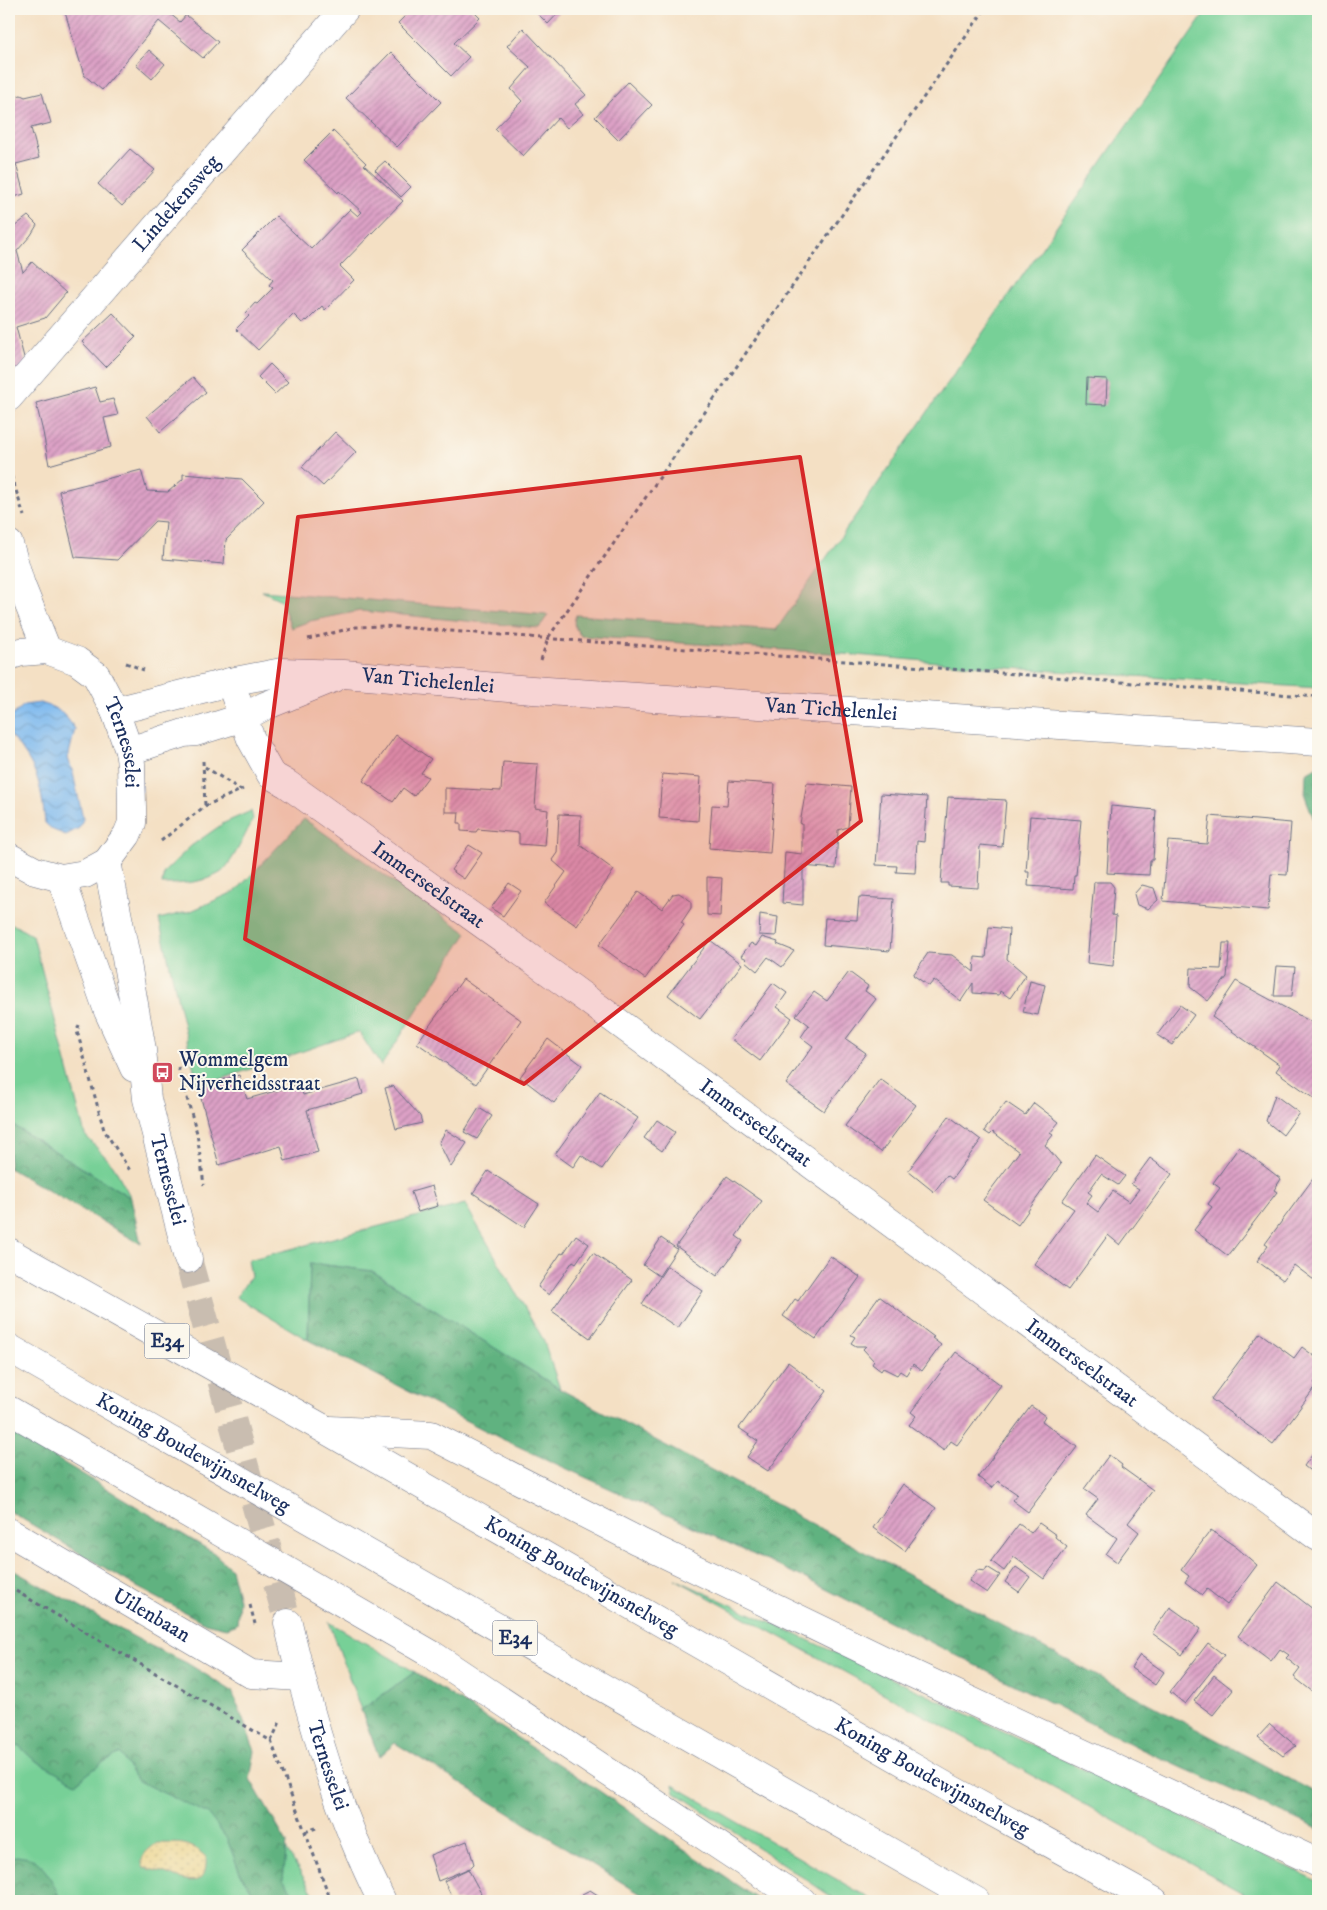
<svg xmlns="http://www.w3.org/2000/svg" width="1327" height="1910" viewBox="0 0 1327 1910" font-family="'IM FELL DW Pica',serif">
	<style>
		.grass { fill: #77d097; stroke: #49807a }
		.forest { fill: url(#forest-crowns); stroke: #3e706f }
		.sand { fill: url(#sand-dots); stroke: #84847e }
		.water { fill: url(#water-waves); stroke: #4b74a6 }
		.building { fill: url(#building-hatch) }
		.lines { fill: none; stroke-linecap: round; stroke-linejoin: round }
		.secondary-tunnel { stroke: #c9bdb0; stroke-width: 28; stroke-dasharray: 28 14; stroke-linecap: butt }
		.street-casing { stroke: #676d82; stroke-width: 29 }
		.secondary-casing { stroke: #676d82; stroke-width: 29 }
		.highway-casing { stroke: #676d82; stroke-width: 29 }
		.path { stroke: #676d82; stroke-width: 3; stroke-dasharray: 4 4; stroke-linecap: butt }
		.street { stroke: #fff; stroke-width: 28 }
		.secondary { stroke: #fff; stroke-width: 28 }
		.highway { stroke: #fff; stroke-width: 28 }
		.marked { fill: #d62828; fill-opacity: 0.2; stroke: #d62828; stroke-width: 4; stroke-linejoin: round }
		.labels { text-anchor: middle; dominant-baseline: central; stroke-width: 4; stroke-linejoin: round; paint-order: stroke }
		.shield { fill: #fbf7ec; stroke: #5e6b89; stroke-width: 1 }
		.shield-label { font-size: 20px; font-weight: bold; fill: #1b2f5e }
		.street-label { font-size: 21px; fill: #1b2f5e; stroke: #fbf7ec }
		.poi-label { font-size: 21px; fill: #1b2f5e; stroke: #fbf7ec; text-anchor: start }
	</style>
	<defs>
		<pattern id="forest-crowns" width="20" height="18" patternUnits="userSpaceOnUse" patternTransform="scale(1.25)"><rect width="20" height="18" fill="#61b280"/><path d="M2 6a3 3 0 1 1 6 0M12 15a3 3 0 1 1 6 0" fill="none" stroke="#4f916c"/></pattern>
		<pattern id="sand-dots" width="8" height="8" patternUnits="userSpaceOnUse" patternTransform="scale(1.25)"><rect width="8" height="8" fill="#eeda9e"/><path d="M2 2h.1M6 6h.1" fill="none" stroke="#ccbb8a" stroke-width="1.8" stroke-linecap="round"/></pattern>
		<pattern id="water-waves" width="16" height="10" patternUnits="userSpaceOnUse" patternTransform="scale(1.25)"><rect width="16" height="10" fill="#7bb8ee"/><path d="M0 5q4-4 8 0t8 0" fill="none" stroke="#6496c4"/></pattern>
		<pattern id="building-hatch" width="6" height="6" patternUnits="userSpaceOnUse" patternTransform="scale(1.25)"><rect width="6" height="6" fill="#dda1c6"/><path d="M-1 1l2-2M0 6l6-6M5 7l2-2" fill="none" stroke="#b284a4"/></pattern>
	</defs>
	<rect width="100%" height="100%" fill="#fbf7ec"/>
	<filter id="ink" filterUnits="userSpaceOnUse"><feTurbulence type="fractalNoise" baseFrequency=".02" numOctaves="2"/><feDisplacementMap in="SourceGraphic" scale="10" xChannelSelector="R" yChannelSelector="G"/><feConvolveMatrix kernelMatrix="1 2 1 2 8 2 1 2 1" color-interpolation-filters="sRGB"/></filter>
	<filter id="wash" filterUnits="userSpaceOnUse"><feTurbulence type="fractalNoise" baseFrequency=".0096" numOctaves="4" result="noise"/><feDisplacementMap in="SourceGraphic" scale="20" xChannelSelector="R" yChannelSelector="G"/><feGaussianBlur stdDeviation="1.12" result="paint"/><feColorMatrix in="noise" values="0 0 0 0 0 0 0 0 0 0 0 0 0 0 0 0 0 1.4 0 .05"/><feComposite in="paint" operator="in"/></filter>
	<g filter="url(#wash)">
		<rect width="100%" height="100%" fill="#f4e0c4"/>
		<g class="grass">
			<path d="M1208,9h110v679l-309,-20 -166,-14 -262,-18c-6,-8 -9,-11 -5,-21l200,15z"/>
			<path d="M262,591l286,24 -9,13 -179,-17 -50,10 -19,7 -10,-28z"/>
			<path d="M251,811l2,8c-6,12 -22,47 -33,54 -17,10 -40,11 -58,11l2,-12 27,-26 33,-23z"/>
			<path d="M304,819l163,114 -86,133 -22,-34 -161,55 -39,-168 32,-8 45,-20z"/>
			<path d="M9,922l24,14 52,199 28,30 18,33 -122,-75z"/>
			<path d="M465,1204l78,135 17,50 -188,-118 -62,-8 -2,77 -72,-43 15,-21 -3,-16z"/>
			<path d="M675,1579l246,113 397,189v20h-60l-235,-131z"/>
			<path d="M9,1594l189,112 120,195h-309z"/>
			<path d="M329,1622l86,50 -54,38z"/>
			<path d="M673,1785l189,109 13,7h-37l-163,-109z"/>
		</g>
		<g class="forest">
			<path d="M1318,766v64l-13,-34 1,-23z"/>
			<path d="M9,1123l122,75 10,46 -132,-76z"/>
			<path d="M310,1263l62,8 188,118 758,405v35l-175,-79 -341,-173 -302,-139 -192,-98z"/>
			<path d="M9,1430l205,123 17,16 8,31 -2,24 -11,4 -21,-5 -68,-36 -128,-76z"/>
			<path d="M9,1568l138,76 40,19 45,28 23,60 -5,28 37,64 -4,36 14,18 -4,4h-35l-18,-28 -13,-34 -19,-25 -72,-34 -16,-27 -18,10 -26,20 -43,-24 -14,-13 -10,3z"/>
			<path d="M415,1672l183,118 162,111h-108l-257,-158 -16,14 -18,-47z"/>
			<path d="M17,1856c4,1 11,1 15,3 12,4 26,31 28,42h-51v-43z"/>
		</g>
		<path class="sand" d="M157,1843c23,1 31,-3 49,14 2,32 -18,25 -38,17 -8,-3 -16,-4 -24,-6 -7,-11 5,-19 13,-25z"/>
		<path class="water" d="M40,703c19,5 24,10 35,26l-7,29 5,15 10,46 -4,9 -13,7 -13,-5 -8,-7c-4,-41 -8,-58 -36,-89l1,-16 14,-13z"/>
		<g id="blocks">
			<g class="building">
				<path d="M64,9h81l3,3 3,-3h13l16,13 6,-7 32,27 -15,16 -44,-37 -57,69 -18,-15z"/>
				<path d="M412,9h59l9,9 -26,25 15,14 -18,19 -53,-53z"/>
				<path d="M533,9h29l-14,15z"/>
				<path d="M523,28l63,67 -11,9 8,10 -16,14 -9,-10 -35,38 -28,-27 27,-28 -11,-12 19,-22 -23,-21z"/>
				<path d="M149,50l16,14 -13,15 -16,-14z"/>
				<path d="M391,52l50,50 -44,45 -51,-49z"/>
				<path d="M628,82l24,23 -34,35 -23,-23z"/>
				<path d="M42,93l9,30 -20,5 8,30 -23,6 8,30 -13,4 4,15 -6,6v-121l12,-3 4,2z"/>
				<path d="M333,131l33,32 -2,2 39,36 -63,65 14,14 -29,30 -3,-4 -15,15 -1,-1 -4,3 -9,-9 -35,36 -22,-21 13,-13 -3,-3 9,-10 2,1 16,-16 -4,-3 4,-5 -31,-30 34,-34 35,33 39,-40 8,7 4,-4 -23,-21 -1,2 -34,-33z"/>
				<path d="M130,149l25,21 -33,36 -24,-22z"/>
				<path d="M385,161l26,26 -10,10 -26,-27z"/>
				<path d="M28,216l9,9 -6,10 -14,16 6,21 9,-10 34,31 -21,25 -29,9 10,38 -17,20v-154z"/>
				<path d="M113,313l23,24 -30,30 -24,-25z"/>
				<path d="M270,364l18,18 -13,12 -17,-17z"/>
				<path d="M193,377l13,15 -46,40 -13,-16z"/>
				<path d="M1087,378l20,1 -1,26 -20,-1z"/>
				<path d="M95,387l5,15 13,-3 5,16 -14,3 7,29 -62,18 -6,-33 -7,-29z"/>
				<path d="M335,432l21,20 -33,34 -21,-19z"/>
				<path d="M141,470l6,21 21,1 15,-13v-5l59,5 22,22 -38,39 -2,24 -61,-5 3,-37 -11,-1 -38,39 -42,-3 -16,-66z"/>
				<path d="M396,735l35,24 -10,14 7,4 -14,19 -11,-8 -10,14 -30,-21z"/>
				<path d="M503,762l35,2 -3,44 13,2 -3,36 -26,-2v-11l-41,-4 -2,3 -15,-1v-8h-3l1,-11h-14v-24l56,3z"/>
				<path d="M662,774l39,3 -3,44 -39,-3z"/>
				<path d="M729,781l46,3 -5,69 -61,-5 3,-43 15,1z"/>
				<path d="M807,783l44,4 -3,40 -10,3 -2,39 -33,-3v39l-21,-2 3,-51 17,2v-30h-2z"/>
				<path d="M881,794l46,3 -3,45 -7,-1 -2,32 -19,-1 1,-6 -21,-1z"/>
				<path d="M948,797l58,3 -4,47 -22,-2 -2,43 -30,-2v-3h-7z"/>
				<path d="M1111,806l45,4 -3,50h-3l-1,15 -42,-2z"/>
				<path d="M559,814l22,1 -1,30 34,25 -37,56 -33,-23 22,-31 -14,-12 5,-7z"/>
				<path d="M1030,816l51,4 -5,55h-2l-1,14 -45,-3 1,-14h-3z"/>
				<path d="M1210,816l81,7 -4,52 -16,-1 -3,36 -105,-9 5,-60 39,3z"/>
				<path d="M469,845l13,8 -18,26 -13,-9z"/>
				<path d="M707,877l15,1 -2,38 -13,-1z"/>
				<path d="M1094,882h16l4,5 -2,28 4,1 -3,50 -26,-3z"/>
				<path d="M509,883l12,8 -18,25 -12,-8z"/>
				<path d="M1142,885l12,3 4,12 -10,9 -11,-4 -3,-11z"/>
				<path d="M638,892l24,17 11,-15 6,-1 12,8v7l-10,15 3,2 -39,54 -46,-34z"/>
				<path d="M859,897l35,2 -4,52 -67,-6 2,-27 32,2z"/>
				<path d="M760,914l18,3 -2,19 -17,-1z"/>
				<path d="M989,927l20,2 -2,30 19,16 -16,23 -10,-7 -1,4 -26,-2v-10l-12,18 -27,-21 -5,6 -16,-11 15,-22 24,2 22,17 1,-15 11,1z"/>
				<path d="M762,937l16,5 -1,2 17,7 -12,16 -14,-10 -11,14 -12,-10 2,-2 -6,-3 10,-13 5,3z"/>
				<path d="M710,940l32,24 -42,55 -32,-24z"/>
				<path d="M1223,943h7l-3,34 -19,24 -18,-14 1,-19 30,1z"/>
				<path d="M1277,966l18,1 -3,29h-18z"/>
				<path d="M849,972l19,14 -3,5 11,8 -30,40 20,14 -42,58 -38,-27 27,-38 -12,-9 8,-12 -13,-10 18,-23 13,9z"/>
				<path d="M463,979l58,41 -45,64 -59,-41z"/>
				<path d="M1030,981l15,4 -7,30 -15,-3z"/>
				<path d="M1236,981l79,43 3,-6v83l-42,-30 4,-6 -68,-48z"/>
				<path d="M773,983l14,10 -10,14 15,11 -32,43 -29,-22z"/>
				<path d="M1180,1005l14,10 -22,30 -15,-10z"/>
				<path d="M548,1039l34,26 -28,38 -34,-26z"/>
				<path d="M239,1075l8,24 53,-15 3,11 56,-16 4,15 -56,16 11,42 -33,9 -4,-15 -62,19 -21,-78z"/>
				<path d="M880,1079l36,26 -35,47 -36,-26z"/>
				<path d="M393,1086l27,30 2,7 -26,6 -11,-41z"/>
				<path d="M600,1092l38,26 -36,51 -21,-14 -8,12 -18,-13z"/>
				<path d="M1275,1095l24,18 -16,22 -17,-14z"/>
				<path d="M1006,1102l19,13 9,-12 25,19 -9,11 3,2 -8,10 16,19 -43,61 -35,-25 36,-48 -26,-20 -3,3 -6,-4z"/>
				<path d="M479,1108l13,8 -15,23 -13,-7z"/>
				<path d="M949,1116l32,24 -29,39 -5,-4 -13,17 -26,-21z"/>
				<path d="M657,1120l18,12 -13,19 -18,-13z"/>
				<path d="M446,1130l21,13 -16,24 -12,-24z"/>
				<path d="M1239,1147l42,32 -7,11 3,2 -49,64 -34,-26 18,-23 -4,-3 12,-16 -7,-5z"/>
				<path d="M1095,1155l30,21 -7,9 -17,-11 -13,18 4,3 -6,8 12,9 15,-21 16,11 10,-13 -8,-5 19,-26 22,16 -52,71 -12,-10 -40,55 -34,-26 40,-55 -12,-8z"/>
				<path d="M488,1171l51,33 -15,23 -51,-34z"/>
				<path d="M1318,1172v111l-24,-18 -11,15 -26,-19 11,-15 -3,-2z"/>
				<path d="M727,1176l35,25 -26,35 7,5 -26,35 -41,-30z"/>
				<path d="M432,1186l6,20 -20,6 -7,-20z"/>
				<path d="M576,1235l13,9 -13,19 -3,-2 -24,34 -11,-8 23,-34 2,1z"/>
				<path d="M661,1238l16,11 -18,27 -16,-11z"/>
				<path d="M593,1253l39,27 -42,58 -38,-27z"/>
				<path d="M830,1256l30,21 -44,62 -33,-23 12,-17 3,2z"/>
				<path d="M667,1266l36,25 -25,37 -36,-24z"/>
				<path d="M879,1296l55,41 -2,1 9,7 -19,26 -9,-7 -7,11 -6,-4 -3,4 -14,-7 -2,3 -9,-7 2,-3 -11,-12 3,-3h-10l-5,-3 4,-6 -4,-2z"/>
				<path d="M1260,1333l34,25 8,-11 16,12v19l-4,5 3,2 -44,59 -62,-45z"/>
				<path d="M956,1352l45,33 -44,60 -6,-4 -7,10 -35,-26 7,-9 -5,-4z"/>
				<path d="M788,1362l39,29 -59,80 -21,-14 11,-16 -19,-13z"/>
				<path d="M1031,1406l14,10 -3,5 35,26 -49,65 -16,-12 5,-6 -19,-13 -6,7 -14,-11z"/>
				<path d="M1318,1447v30l-14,-11z"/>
				<path d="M1109,1455l13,10 -1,2 32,23 -25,33 11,9 -22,30 -11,-8 11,-16 -31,-23 12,-16 -14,-10z"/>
				<path d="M903,1484l33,24 -31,43 -32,-23z"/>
				<path d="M1039,1523l17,12 -1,2 12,10 -23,32 -30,-22 -10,14 -13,-10 28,-37 12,9z"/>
				<path d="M1211,1530l25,17 21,18 -30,40 -20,-16 -5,6 -17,-13 4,-6 -8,-6z"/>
				<path d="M987,1567l13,8 -13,18 -18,-12 8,-11 8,1z"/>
				<path d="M1016,1567l14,10 -11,15 -14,-10z"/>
				<path d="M1278,1582l40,31v72l-5,7 -19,-15 6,-8 -14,-11 3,-3 -9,-6 -9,12 -33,-25z"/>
				<path d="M1170,1607l31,22 -19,26 -30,-22z"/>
				<path d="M1208,1643l16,12 -39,49 -15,-12z"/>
				<path d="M1140,1655l24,17 -9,13 -24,-17z"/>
				<path d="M1214,1675l19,15 -20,25 -19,-14z"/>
				<path d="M1270,1724l26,22 -13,10 -25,-19z"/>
				<path d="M467,1841l7,23 -4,4 -32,13 -8,-26z"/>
				<path d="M468,1869l15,28 -9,4h-20l-10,-20z"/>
				<path d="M590,1890l17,11h-20l-5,-7z"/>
			</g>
		</g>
	</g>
	<g filter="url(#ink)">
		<use href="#blocks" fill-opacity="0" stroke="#676d82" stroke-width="1"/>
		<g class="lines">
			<path class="secondary-tunnel" d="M188,1259l100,364"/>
			<defs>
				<g id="street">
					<path id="s1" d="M9,397l336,-388"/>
					<path id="s2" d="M230,682l21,57 20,36 16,9 275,197 756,556"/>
					<path id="s3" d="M9,1532l242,142 50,3"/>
				</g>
				<g id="secondary">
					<path d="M9,544l12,41 26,65"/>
					<path id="s4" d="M9,656l12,-4 26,-2 30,11 19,14 19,36 14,40 2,13 1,43v16l-5,12 -20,27 -22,12 -24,4 -26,-7 -26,-14"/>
					<path id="s5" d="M115,711l115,-29 52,-10 62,2 188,16 786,52"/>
					<path d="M129,751l55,-18 12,-1 48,-15 21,-11 71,-29"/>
					<path id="s6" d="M107,862l18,90 17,98 5,49 41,160"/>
					<path d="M61,878l47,133 26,57"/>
					<path id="s7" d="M288,1623c22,94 50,191 94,278"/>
				</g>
				<g id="highway">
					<path id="s8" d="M9,1252l317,178 623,358 205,113"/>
					<path id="s9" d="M9,1348l967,553"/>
					<path d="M9,1410l422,244 371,247"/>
					<path d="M330,1430l101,5 207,106 275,133 405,189"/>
				</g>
			</defs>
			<use href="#street" class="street-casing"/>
			<use href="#secondary" class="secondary-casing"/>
			<use href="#highway" class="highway-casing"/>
			<g class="path">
				<path d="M9,468l15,48"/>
				<path d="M308,639l48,-12 28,-1 934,71"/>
				<path d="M541,660l7,-22 437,-629"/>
				<path d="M126,663l18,7"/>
				<path d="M203,761l2,45"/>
				<path d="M205,767l36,23"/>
				<path d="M161,841l44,-35 38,-17"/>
				<path d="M79,1025l-2,6 27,99 27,42"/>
				<path d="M178,1067l19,66 7,52"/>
				<path d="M9,1587l262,154"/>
				<path d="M250,1605l5,19"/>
				<path d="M271,1741l60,160"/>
				<path d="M271,1741l9,-19"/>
				<path d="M305,1832l11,-4"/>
			</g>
			<use href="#street" class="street"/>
			<use href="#secondary" class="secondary"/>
			<use href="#highway" class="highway"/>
		</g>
	</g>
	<path class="marked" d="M800,457l61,364 -337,263 -279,-145 53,-422z"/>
	<defs>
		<symbol id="bus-square" viewBox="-11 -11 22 22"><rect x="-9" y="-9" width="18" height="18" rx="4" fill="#d1495b" stroke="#fbf7ec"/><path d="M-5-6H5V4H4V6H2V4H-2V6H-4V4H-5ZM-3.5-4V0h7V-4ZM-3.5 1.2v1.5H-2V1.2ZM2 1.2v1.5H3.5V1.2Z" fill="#fff"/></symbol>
	</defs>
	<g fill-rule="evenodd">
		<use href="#bus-square" x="150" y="1060" width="25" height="25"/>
	</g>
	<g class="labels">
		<g class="shield">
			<rect x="144.5" y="1323.5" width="45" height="35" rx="4"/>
			<rect x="492.5" y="1620.5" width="45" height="35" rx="4"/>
		</g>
		<g class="shield-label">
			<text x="167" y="1341">E34</text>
			<text x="515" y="1638">E34</text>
		</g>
		<g class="street-label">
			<text stroke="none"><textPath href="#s1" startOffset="256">Lindekensweg</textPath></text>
			<text stroke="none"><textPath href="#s5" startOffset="318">Van Tichelenlei</textPath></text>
			<text stroke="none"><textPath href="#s5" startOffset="722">Van Tichelenlei</textPath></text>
			<text stroke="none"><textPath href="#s4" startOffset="168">Ternesselei</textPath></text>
			<text stroke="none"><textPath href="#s2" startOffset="294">Immerseelstraat</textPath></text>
			<text stroke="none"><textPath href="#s2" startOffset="699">Immerseelstraat</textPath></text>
			<text stroke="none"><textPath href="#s6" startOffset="324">Ternesselei</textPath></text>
			<text stroke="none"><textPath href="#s2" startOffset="1104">Immerseelstraat</textPath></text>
			<text stroke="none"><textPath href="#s9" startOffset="212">Koning Boudewijnsnelweg</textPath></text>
			<text stroke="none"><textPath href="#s8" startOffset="658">Koning Boudewijnsnelweg</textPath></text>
			<text stroke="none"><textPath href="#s3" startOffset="165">Uilenbaan</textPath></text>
			<text stroke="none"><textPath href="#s7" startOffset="148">Ternesselei</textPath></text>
			<text stroke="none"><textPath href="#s8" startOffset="1062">Koning Boudewijnsnelweg</textPath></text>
		</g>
		<g class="poi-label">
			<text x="179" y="1060">Wommelgem<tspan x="179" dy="24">Nijverheidsstraat</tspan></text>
		</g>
	</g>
	<rect width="1327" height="1910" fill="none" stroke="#fbf7ec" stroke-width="30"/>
</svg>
